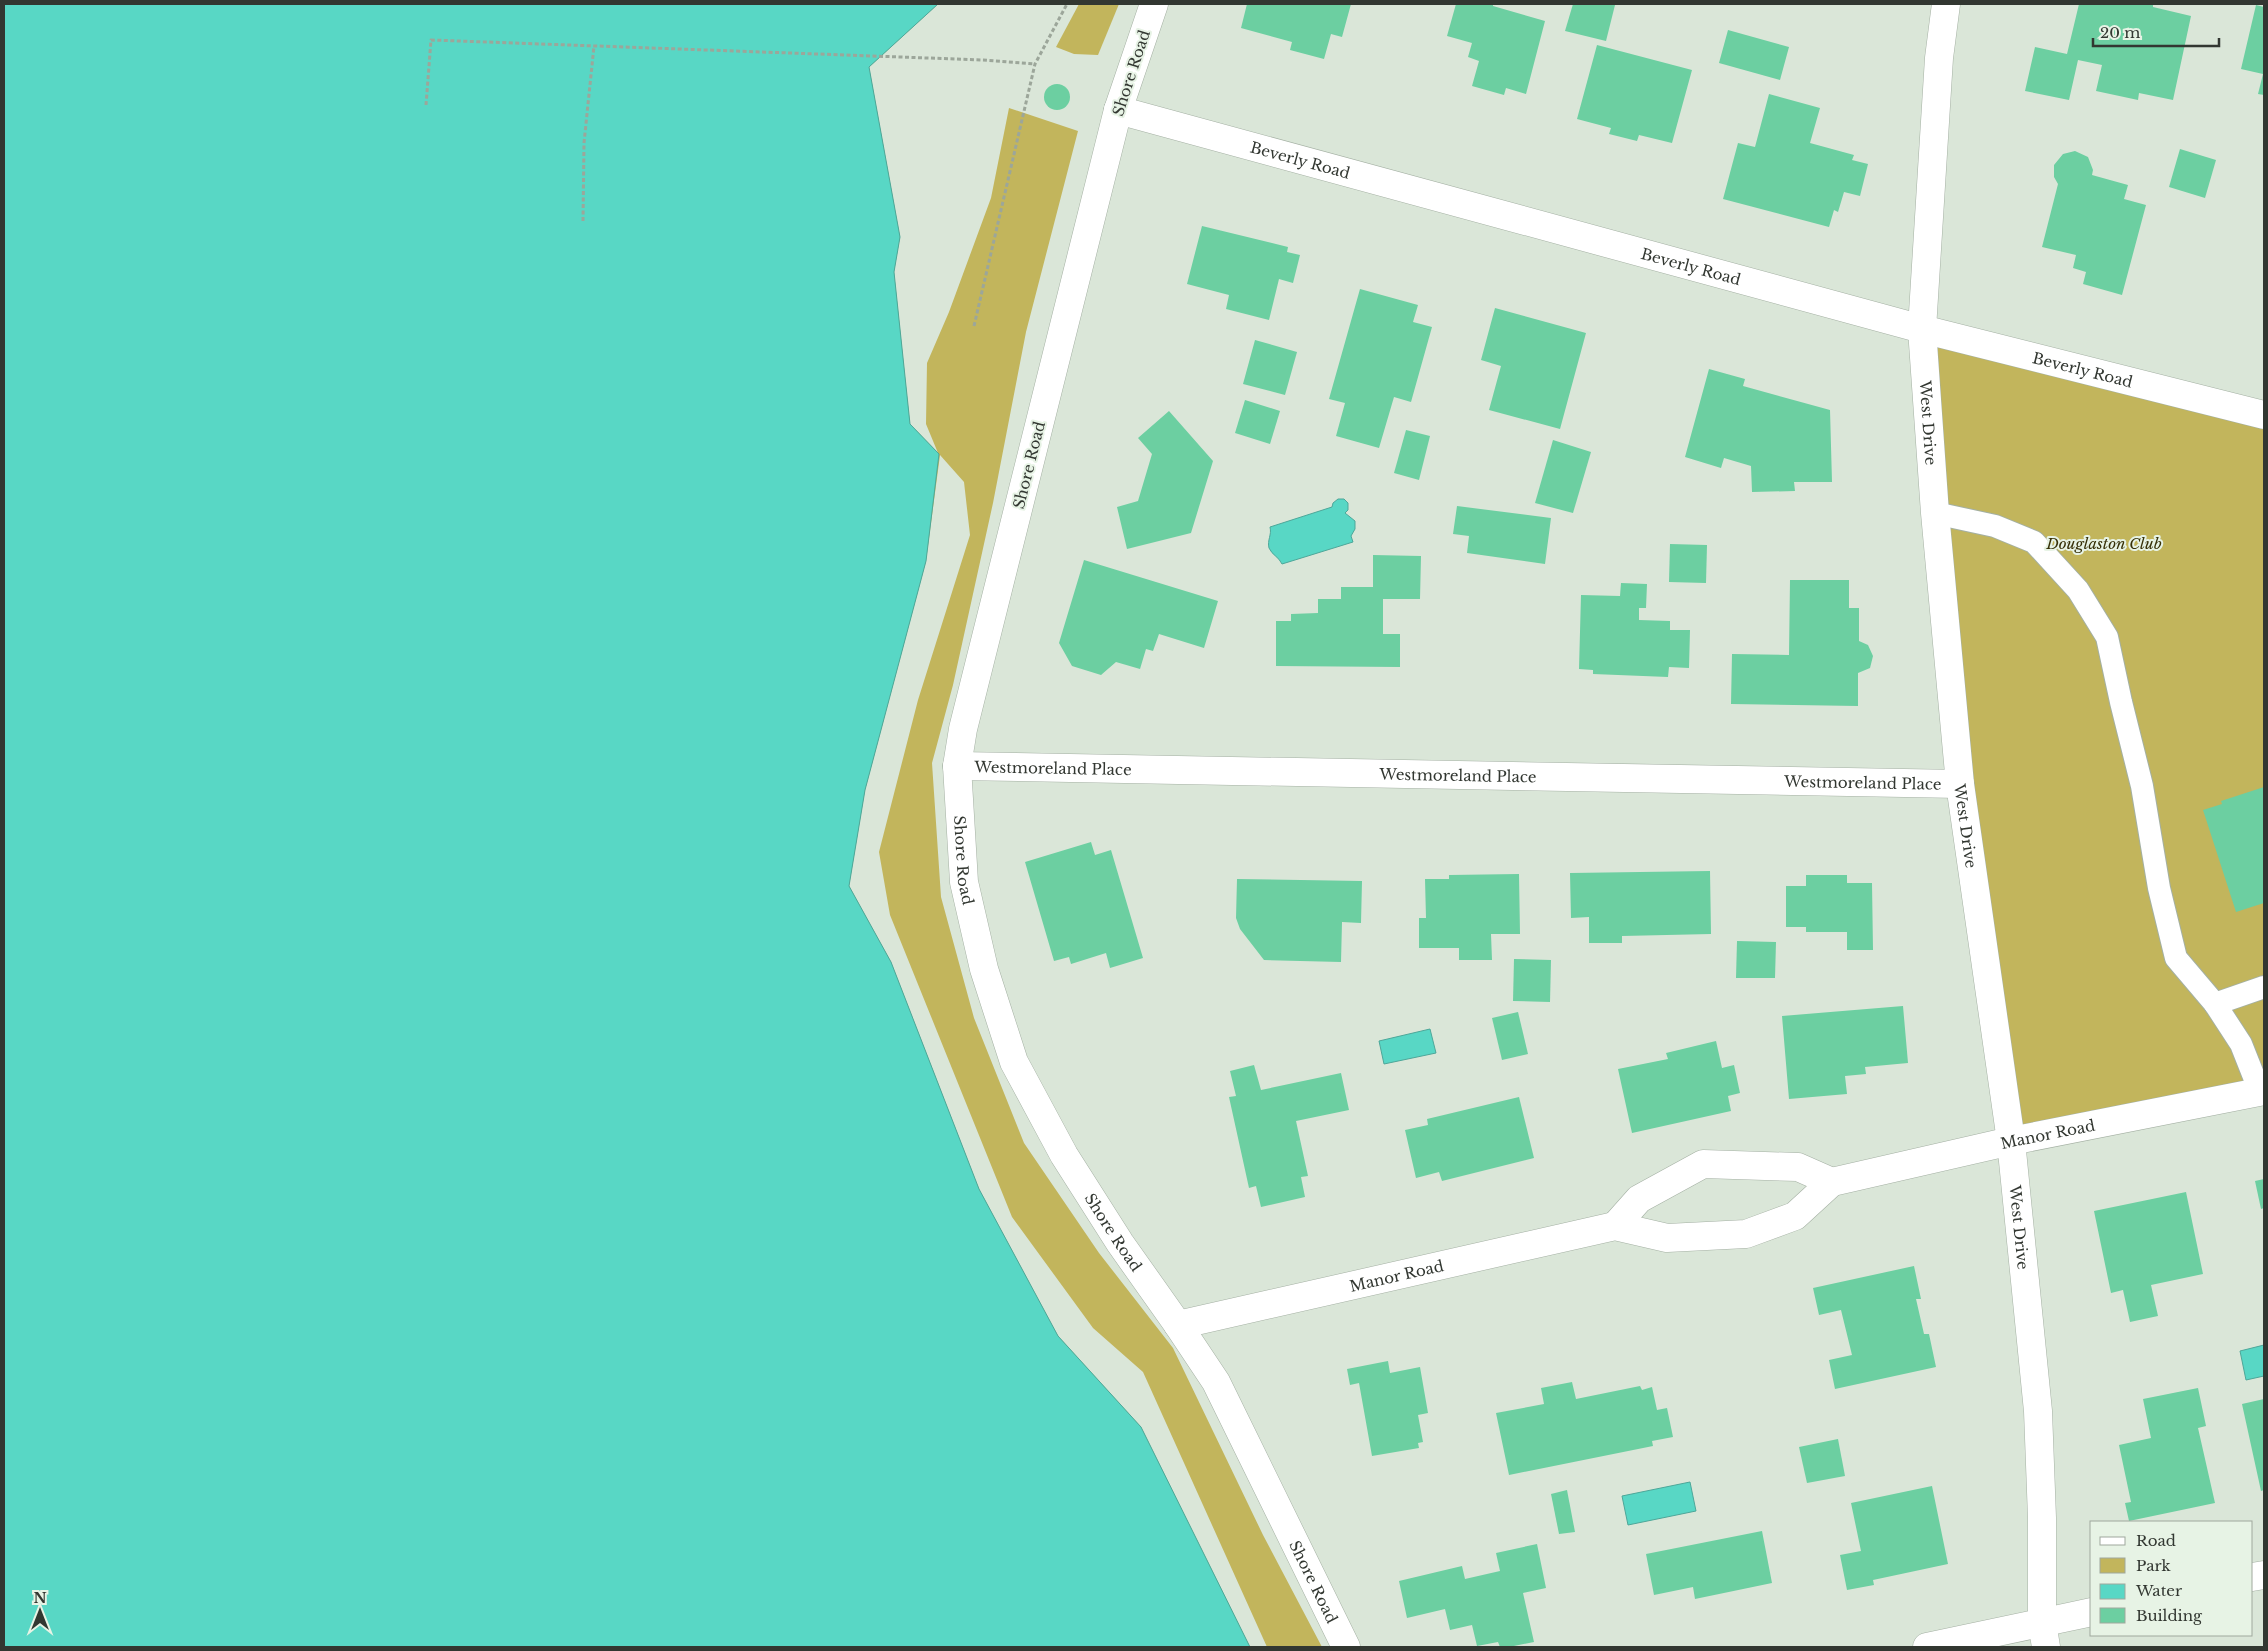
<svg xmlns="http://www.w3.org/2000/svg" width="2268" height="1651" viewBox="0 0 2268 1651" font-family="'Libre Baskerville',serif">
	<style>
		.green { fill: #c2b55c }
		.water { fill: #58d7c5; stroke: #4da799 }
		.building { fill: #6ccfa1 }
		.lines { fill: none; stroke-linecap: round; stroke-linejoin: round }
		.service-casing { stroke: #a4b0a3; stroke-width: 24 }
		.minor-casing { stroke: #a4b0a3; stroke-width: 29 }
		.path { stroke: #9ca69a; stroke-width: 3; stroke-dasharray: 4 2.5; stroke-linecap: butt }
		.service { stroke: #fff; stroke-width: 22 }
		.minor { stroke: #fff; stroke-width: 28 }
		.labels { text-anchor: middle; dominant-baseline: central; stroke-width: 4; stroke-linejoin: round; paint-order: stroke }
		.street-label { font-size: 15px; fill: #323731; stroke: #e7f3e5 }
		.park-label { font-size: 15px; font-style: italic; fill: #373108; stroke: #e7f3e5 }
	</style>
	<rect width="100%" height="100%" fill="#dae6d8"/>
	<g class="green">
		<path d="M938,4l-69,63 31,170 -6,35 16,152 28,29 -12,-29 1,-61 22,-51 42,-114 18,-90 69,23 -52,201 -33,171 -40,182 -21,78 9,134 33,121 50,125 75,110 74,95 90,187 59,112h-55l-124,-275 -50,-44 -81,-111 -122,-302 -11,-63 39,-152 52,-165 -6,-53 -24,-27 -14,106 -61,229 -16,96 42,76 88,227 79,147 83,91 109,220 -601,-783 137,-747z"/>
		<path d="M1079,4h40l-21,51 -24,-1 -18,-7z"/>
		<path d="M1926,333l338,85v673l-250,55 -50,-358z"/>
	</g>
	<g class="water">
		<path d="M4,4h934l-69,63 31,170 -6,35 16,152 29,30 -13,107 -61,229 -16,96 42,76 88,227 79,147 83,91 109,220h-1246z"/>
		<path d="M1338,499h6l4,4v7l-3,3 10,8v8l-4,7 2,6 -71,22c-3,-7 -10,-9 -13,-16 -2,-8 3,-13 1,-21l62,-20 1,-4z"/>
		<path d="M1430,1029l6,24 -52,11 -5,-23z"/>
		<path d="M2264,1345v31l-18,4 -6,-29z"/>
		<path d="M1690,1482l6,29 -68,14 -6,-29z"/>
	</g>
	<g class="building">
		<path d="M1247,4h104l-9,33 -11,-3 -7,25 -34,-9 2,-8 -51,-14z"/>
		<path d="M1456,4h37v2l52,15 -19,73 -20,-6 -2,7 -32,-9 7,-25 -11,-4 4,-14 -25,-7z"/>
		<path d="M1573,4l42,1 -9,36 -41,-10z"/>
		<path d="M2079,4h74v3l38,9 -18,84 -34,-7 -1,7 -42,-9 6,-26 -24,-5 -9,40 -44,-9 10,-44 32,7z"/>
		<path d="M2256,5l8,2v88l-6,-1 5,-20 -22,-5z"/>
		<path d="M1728,30l61,17 -9,33 -61,-17z"/>
		<path d="M1597,45l95,25 -20,73 -33,-8 -2,6 -28,-7 2,-6 -34,-9z"/>
		<circle cx="1057" cy="97" r="13"/>
		<path d="M1769,94l51,14 -10,35 44,12 -2,5 16,4 -8,32 -16,-4 -6,20 -4,-2 -5,17 -106,-28 15,-56 17,4z"/>
		<path d="M2180,149l36,11 -11,38 -36,-11z"/>
		<path d="M2075,151l13,6 5,13 -1,5 36,10 -4,14 22,6 -24,90 -39,-11 3,-12 -13,-4 3,-13 -34,-8 16,-63 -4,-7v-12l9,-11z"/>
		<path d="M1202,226l86,21 -1,5 13,3 -7,28 -14,-4 -10,41 -43,-11 3,-14 -42,-11z"/>
		<path d="M1360,289l58,16 -5,17 19,5 -21,75 -17,-5 -15,51 -43,-12 9,-33 -16,-4z"/>
		<path d="M1495,308l91,25 -26,96 -71,-19 12,-44 -20,-6z"/>
		<path d="M1255,340l42,12 -12,43 -42,-11z"/>
		<path d="M1709,369l36,10 -2,7 87,24 2,72h-38l1,9 -43,1 -1,-26 -27,-8 -3,10 -36,-11z"/>
		<path d="M1245,400l35,11 -10,33 -35,-11z"/>
		<path d="M1169,411l44,50 -22,72 -64,16 -10,-42 21,-6 14,-47 -14,-16z"/>
		<path d="M1406,430l24,6 -11,44 -25,-7z"/>
		<path d="M1553,440l38,12 -18,61 -38,-10z"/>
		<path d="M1457,506l94,12 -6,46 -78,-11 2,-17 -16,-2z"/>
		<path d="M1670,544l37,1 -1,38 -37,-1z"/>
		<path d="M1373,555l48,1 -1,43h-37v35h17v33l-124,-1v-45h15v-7l27,-1v-14h23v-12h32z"/>
		<path d="M1084,560l134,41 -14,47 -45,-14 -6,17 -7,-2 -6,20 -24,-7 -15,13 -29,-9 -13,-23z"/>
		<path d="M1790,580h59v28h10v33l9,4 5,11 -3,12 -12,5v33l-127,-2 1,-50 57,1z"/>
		<path d="M1621,583l26,1 -1,24h-7v12l31,1v9h20l-1,38 -20,-1 -1,10 -75,-3v-4l-14,-1 2,-74 39,1z"/>
		<path d="M2264,787v116l-28,9 -33,-102 19,-6 -1,-3z"/>
		<path d="M1091,842l4,13 16,-5 32,108 -33,10 -4,-15 -35,11 -2,-7 -15,4 -29,-99z"/>
		<path d="M1710,871l1,63 -89,2v7h-33v-26l-18,1 -1,-45z"/>
		<path d="M1519,874l1,60h-29l1,26h-33v-12h-40v-30h7l-1,-39h24v-4z"/>
		<path d="M1806,875h41v8h25l1,67h-26v-18h-41v-5h-20v-41h20z"/>
		<path d="M1237,879l125,2 -1,42 -19,-1 -1,40 -77,-2 -24,-31 -4,-11z"/>
		<path d="M1737,941l39,1 -1,36h-39z"/>
		<path d="M1514,959l37,1 -1,42 -37,-1z"/>
		<path d="M1903,1006l5,57 -43,4 1,7 -21,2 2,18 -58,5 -7,-83z"/>
		<path d="M1518,1012l10,42 -26,6 -10,-42z"/>
		<path d="M1716,1041l6,27 12,-3 6,28 -12,3 3,15 -99,22 -14,-64 50,-10 -2,-6z"/>
		<path d="M1254,1065l7,25 80,-17 8,37 -53,11 12,55 -7,1 4,20 -44,10 -5,-21 -7,2 -20,-91 7,-1 -6,-25z"/>
		<path d="M1519,1097l15,61 -92,23 -3,-9 -23,6 -11,-48 23,-5 -1,-6z"/>
		<path d="M2264,1179v29l-3,1 -6,-28z"/>
		<path d="M2186,1192l17,82 -52,11 7,31 -28,6 -7,-32 -12,3 -17,-82z"/>
		<path d="M1914,1266l7,33h-5l8,35h5l7,33 -101,22 -6,-29 23,-5 -11,-45 -22,5 -6,-27z"/>
		<path d="M1388,1361l2,12 30,-6 8,46 -10,2 5,27 -5,1 1,5 -47,8 -13,-73 -9,2 -3,-16z"/>
		<path d="M1572,1382l4,17 64,-13 2,4 10,-3 5,23 10,-2 6,29 -21,4 1,5 -144,29 -13,-62 48,-9 -3,-16z"/>
		<path d="M2198,1388l8,38 -8,2 17,75 -86,18 -4,-18 6,-1 -12,-57 32,-7 -8,-39z"/>
		<path d="M2264,1399v91l-3,1 -19,-87z"/>
		<path d="M1838,1439l7,37 -38,7 -8,-36z"/>
		<path d="M1932,1486l16,78 -75,16 1,5 -27,5 -7,-35 21,-4 -10,-48z"/>
		<path d="M1567,1490l8,42 -16,2 -8,-40z"/>
		<path d="M1762,1531l10,52 -77,16 -2,-12 -39,8 -8,-41z"/>
		<path d="M1537,1544l9,44 -23,5 11,49 -25,5h-9l-2,-5 -21,4 -5,-21 -22,5 -5,-21 -38,9 -8,-37 63,-15 3,13 35,-8 -4,-18z"/>
	</g>
	<g class="lines">
		<defs>
			<g id="service">
				<path d="M1935,513l60,13 39,16 44,48 29,47 14,65 21,84 17,102 17,70 39,46 26,40 19,48"/>
				<path d="M2215,1004l49,-17"/>
			</g>
			<g id="minor">
				<path id="s1" d="M1154,4l-36,106 -155,619 -6,37 7,116 20,87 30,93 50,93 56,88 58,82 38,57 130,265"/>
				<path id="s2" d="M1946,4l-7,54 -17,271 13,184 25,271 51,357 27,270 4,107v104l4,25"/>
				<path id="s3" d="M1118,110l804,219 342,86"/>
				<path id="s4" d="M957,766l1003,18"/>
				<path d="M1615,1226l24,-27 64,-35 95,3 34,15"/>
				<path id="s5" d="M1178,1325l437,-99 52,12 79,-4 49,-18 37,-34 179,-41 253,-50"/>
				<path d="M2252,1577l12,-2"/>
				<path d="M1927,1647l165,-35"/>
			</g>
		</defs>
		<use href="#service" class="service-casing"/>
		<use href="#minor" class="minor-casing"/>
		<g class="path">
			<path d="M426,105l5,-65 552,20 52,4"/>
			<path d="M583,221l1,-78 10,-97"/>
			<path d="M974,326l61,-262 32,-60"/>
		</g>
		<use href="#service" class="service"/>
		<use href="#minor" class="minor"/>
	</g>
	<g class="labels">
		<g class="street-label">
			<text transform="translate(1131 73) rotate(-72)">Shore Road</text>
			<text stroke="none"><textPath href="#s3" startOffset="189">Beverly Road</textPath></text>
			<text stroke="none"><textPath href="#s3" startOffset="594">Beverly Road</textPath></text>
			<text stroke="none"><textPath href="#s3" startOffset="999">Beverly Road</textPath></text>
			<text stroke="none"><textPath href="#s2" startOffset="420">West Drive</textPath></text>
			<text transform="translate(1029 465) rotate(-76)">Shore Road</text>
			<text stroke="none"><textPath href="#s4" startOffset="96">Westmoreland Place</textPath></text>
			<text stroke="none"><textPath href="#s4" startOffset="501">Westmoreland Place</textPath></text>
			<text stroke="none"><textPath href="#s4" startOffset="906">Westmoreland Place</textPath></text>
			<text stroke="none"><textPath href="#s2" startOffset="825">West Drive</textPath></text>
			<text stroke="none"><textPath href="#s1" startOffset="882">Shore Road</textPath></text>
			<text stroke="none"><textPath href="#s5" startOffset="904">Manor Road</textPath></text>
			<text stroke="none"><textPath href="#s2" startOffset="1230">West Drive</textPath></text>
			<text stroke="none"><textPath href="#s1" startOffset="1288">Shore Road</textPath></text>
			<text stroke="none"><textPath href="#s5" startOffset="224">Manor Road</textPath></text>
			<text stroke="none"><textPath href="#s1" startOffset="1692">Shore Road</textPath></text>
		</g>
		<g class="park-label">
			<text x="2104" y="543">Douglaston Club</text>
		</g>
	</g>
	<rect width="2268" height="1651" fill="none" stroke="#323731" stroke-width="10"/>
	<rect x="2090" y="1521" width="162" height="115" fill="#e7f3e5" stroke="#9fa89d"/>
	<rect x="2100" y="1537" width="25" height="8" fill="#ffffff" stroke="#9fa89d"/>
	<text x="2136" y="1546" font-size="15" fill="#323731">Road</text>
	<rect x="2100" y="1558" width="25" height="15" fill="#c2b55c" stroke="#9fa89d"/>
	<text x="2136" y="1571" font-size="15" fill="#323731">Park</text>
	<rect x="2100" y="1584" width="25" height="15" fill="#58d7c5" stroke="#9fa89d"/>
	<text x="2136" y="1596" font-size="15" fill="#323731">Water</text>
	<rect x="2100" y="1608" width="25" height="15" fill="#6ccfa1" stroke="#9fa89d"/>
	<text x="2136" y="1621" font-size="15" fill="#323731">Building</text>
	<g transform="translate(40 1611)" stroke="#e7f3e5" stroke-width="4" paint-order="stroke">
	<path d="M0-4L9 19L0 12L-9 19Z" fill="#323731"/>
	<text y="-8" font-size="14" font-weight="bold" text-anchor="middle" fill="#323731">N</text>
	</g>
	<path d="M2093 38v8h126v-8" fill="none" stroke="#323731" stroke-width="2.5"/>
	<text x="2100" y="38" font-size="15" fill="#323731" stroke="#e7f3e5" stroke-width="4" paint-order="stroke">20 m</text>
</svg>
